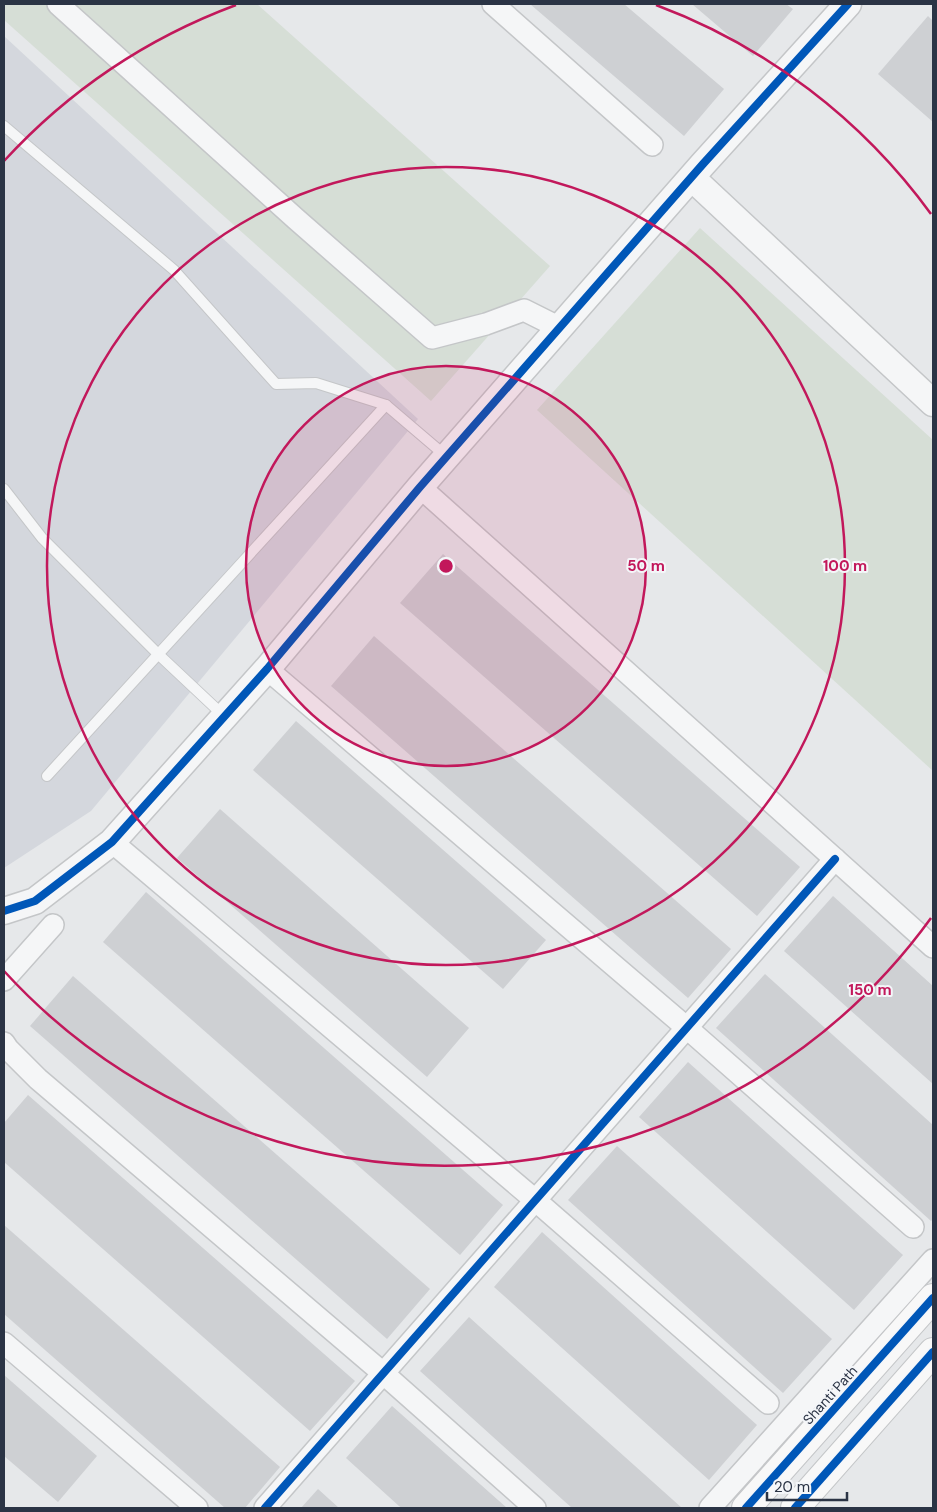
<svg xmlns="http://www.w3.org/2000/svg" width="937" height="1512" viewBox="0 0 937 1512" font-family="'DM Sans',sans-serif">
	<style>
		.built { fill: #d4d7dd }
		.green { fill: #d6ded6 }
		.building { fill: #ced0d3 }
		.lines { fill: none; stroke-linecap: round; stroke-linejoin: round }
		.service-casing { stroke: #c4c6c8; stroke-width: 12 }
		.minor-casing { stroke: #c4c6c8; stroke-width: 24 }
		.tertiary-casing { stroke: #c4c6c8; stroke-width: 29 }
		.secondary-casing { stroke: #c4c6c8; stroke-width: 30 }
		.service { stroke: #f5f6f7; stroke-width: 10 }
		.minor { stroke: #f5f6f7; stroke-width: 21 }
		.tertiary { stroke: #f5f6f7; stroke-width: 26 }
		.secondary { stroke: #f8f8f8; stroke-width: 28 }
		.cycleway-casing { stroke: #f4f6f9; stroke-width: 11 }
		.cycleway { stroke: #0057b8; stroke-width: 8 }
		.ring { fill: none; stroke: #c2185b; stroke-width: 2.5 }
		.labels { text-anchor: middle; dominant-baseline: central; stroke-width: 4; stroke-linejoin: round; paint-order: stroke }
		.street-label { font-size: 14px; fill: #2b3445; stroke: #f4f6f9 }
		.centre { fill: #c2185b; stroke: #f4f6f9; stroke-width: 2.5 }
		.ring-label { font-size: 15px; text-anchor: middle; font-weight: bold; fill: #c2185b; stroke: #f4f6f9; stroke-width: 4; stroke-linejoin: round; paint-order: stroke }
	</style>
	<rect width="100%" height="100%" fill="#e6e8ea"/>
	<path class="built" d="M4,36l414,383 -327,392 -87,57z"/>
	<g class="green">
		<path d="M4,4h253l293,262 -119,135 -427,-381z"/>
		<path d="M700,228l233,212v331l-396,-361z"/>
	</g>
	<g class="building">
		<path d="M530,4h94l100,85 -40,47z"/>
		<path d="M692,4h94l7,5 -40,47z"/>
		<path d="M928,16l5,5v101l-55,-48z"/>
		<path d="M443,554l357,313 -43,49 -357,-313z"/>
		<path d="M374,636l357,313 -43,49 -357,-312z"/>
		<path d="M296,721l250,219 -43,49 -250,-219z"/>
		<path d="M220,809l249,219 -42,49 -250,-219z"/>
		<path d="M146,892l357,313 -43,50 -357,-313z"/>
		<path d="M833,896l100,90v98l-149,-133z"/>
		<path d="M765,974l168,151v94l-2,2 -215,-193z"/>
		<path d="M73,976l357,313 -43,50 -357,-313z"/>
		<path d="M688,1062l215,193 -49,55 -215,-193z"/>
		<path d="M28,1095l327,286 -45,50 -306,-269v-39z"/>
		<path d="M617,1146l215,193 -49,54 -215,-193z"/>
		<path d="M4,1225l276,242 -35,41h-20l-221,-194z"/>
		<path d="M542,1232l215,193 -48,55 -215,-193z"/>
		<path d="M469,1317l71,64 142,127h-110l-9,-8 -143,-129z"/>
		<path d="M4,1375l93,81 -39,46 -54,-46z"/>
		<path d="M392,1406l80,71 35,31h-105l-3,-2 -53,-48z"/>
		<path d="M318,1489l21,19h-38z"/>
	</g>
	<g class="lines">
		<defs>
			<g id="service">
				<path d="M4,126l170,144 102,114 40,-1 70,22 61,52"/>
				<path d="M4,489l38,49 116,116 66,62"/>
				<path d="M47,776l339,-371"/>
			</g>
			<g id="minor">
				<path d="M58,4l238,215 136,119 54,-14 38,-14 36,18"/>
				<path d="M493,4l159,141"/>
				<path d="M420,487l513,460"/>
				<path d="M267,669l420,359 226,199"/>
				<path d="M112,842l423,358 233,203"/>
				<path d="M4,980l49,-55"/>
				<path d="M4,1043l4,6 30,30 346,295 151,134"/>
				<path d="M4,1343l193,165"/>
				<path d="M265,1508l570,-649"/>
				<path d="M710,1508l223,-248"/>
			</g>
			<g id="tertiary">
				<path d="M692,178l241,225"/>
				<path d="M4,911l31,-10 77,-59 155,-173 153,-182 283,-323 145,-160"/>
			</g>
			<g id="secondary">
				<path d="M746,1508l187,-210"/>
				<path d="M795,1508l138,-156"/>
			</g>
		</defs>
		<use href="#service" class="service-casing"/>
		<use href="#minor" class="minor-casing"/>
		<use href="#tertiary" class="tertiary-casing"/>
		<use href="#secondary" class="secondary-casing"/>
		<use href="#service" class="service"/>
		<use href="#minor" class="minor"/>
		<use href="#tertiary" class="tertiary"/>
		<use href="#secondary" class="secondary"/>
		<defs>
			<g id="cycleway">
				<path d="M4,911l31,-10 77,-59 155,-173 153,-182 283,-323 145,-160"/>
				<path d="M265,1508l570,-649"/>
				<path d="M746,1508l187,-210"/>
				<path d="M795,1508l138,-156"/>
			</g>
		</defs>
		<use href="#cycleway" class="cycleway-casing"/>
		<use href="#cycleway" class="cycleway"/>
	</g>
	<circle cx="446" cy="566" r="200" fill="#c2185b" fill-opacity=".12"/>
	<g class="ring">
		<circle cx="446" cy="566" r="200"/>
		<circle cx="446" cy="566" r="399"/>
		<path d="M931 918A599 599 0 0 1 4 971M4 161A599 599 0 0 1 236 5M656 5A599 599 0 0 1 931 214"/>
	</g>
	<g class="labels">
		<g class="street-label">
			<text transform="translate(830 1395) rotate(-48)">Shanti Path</text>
		</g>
	</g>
	<circle cx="446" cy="566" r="8" class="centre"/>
	<g class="ring-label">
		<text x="646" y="571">50 m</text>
		<text x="845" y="571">100 m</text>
		<text x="870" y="995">150 m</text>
	</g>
	<rect width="937" height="1512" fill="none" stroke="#2b3445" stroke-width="10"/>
	<path d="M767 1492v8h80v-8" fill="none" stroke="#2b3445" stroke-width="2.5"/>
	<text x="774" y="1492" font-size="15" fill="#2b3445" stroke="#f4f6f9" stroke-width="4" paint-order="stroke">20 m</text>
</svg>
